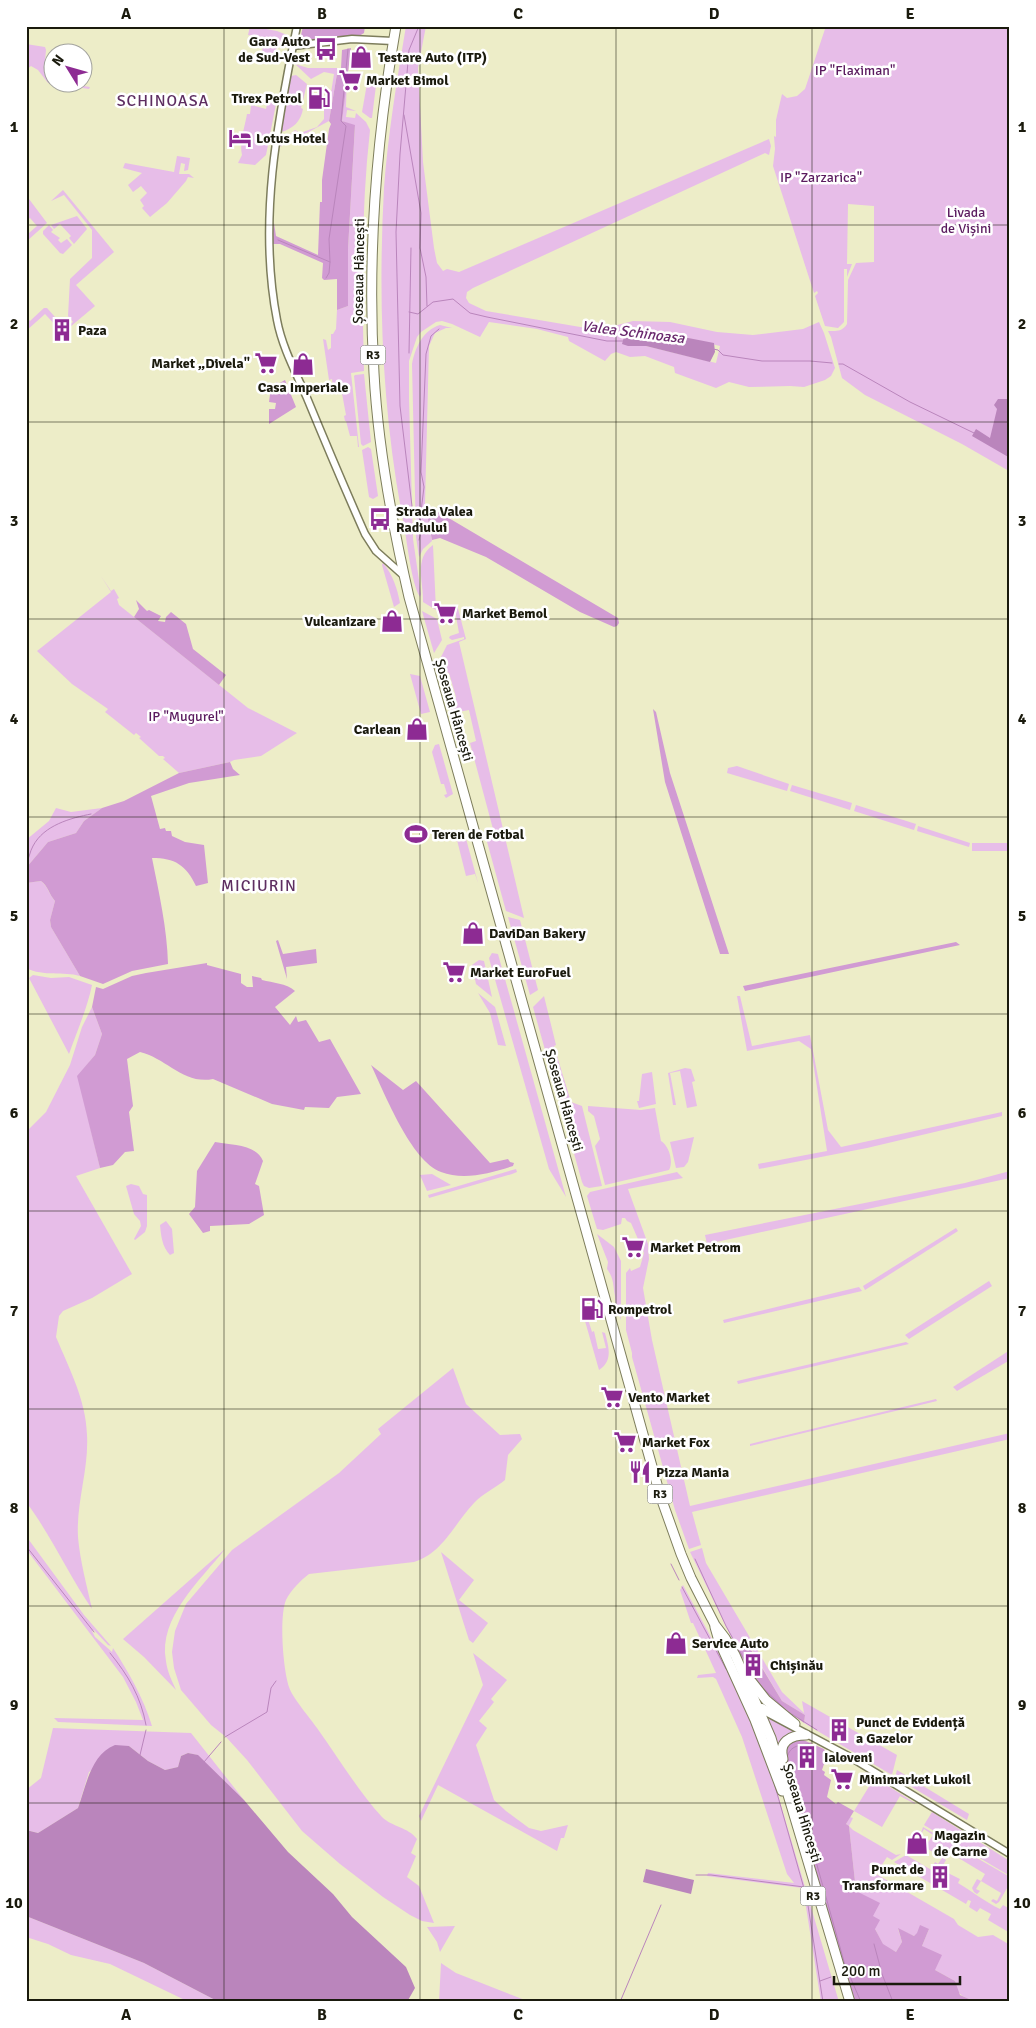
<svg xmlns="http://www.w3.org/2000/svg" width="1036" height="2028" viewBox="0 0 1036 2028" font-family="Signika,sans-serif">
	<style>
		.green { fill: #e7bde8; fill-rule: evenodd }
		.forest { fill: #d19bd3 }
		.water { fill: #ba85bc }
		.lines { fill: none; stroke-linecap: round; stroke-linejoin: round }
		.stream { stroke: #ba85bc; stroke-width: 1 }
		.secondary-casing { stroke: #7d7d5c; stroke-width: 9 }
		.highway-casing { stroke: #7d7d5c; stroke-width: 11 }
		.secondary { stroke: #fff; stroke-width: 6 }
		.highway { stroke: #fff; stroke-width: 9 }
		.grid { fill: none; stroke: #1a1a0d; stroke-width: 1; stroke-opacity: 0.55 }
		.labels { text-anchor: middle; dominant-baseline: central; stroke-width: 5; stroke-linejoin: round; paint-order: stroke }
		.shield { fill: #fff; stroke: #5f5f56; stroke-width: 1 }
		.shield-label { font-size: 12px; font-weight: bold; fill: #1a1a0d }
		.poi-label { font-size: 14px; font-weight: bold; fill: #1a1a0d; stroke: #fff; text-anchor: start }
		.park-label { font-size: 14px; fill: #5a1a5e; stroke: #fff }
		.street-label { font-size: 14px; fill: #1a1a0d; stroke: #fff }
		.water-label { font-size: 15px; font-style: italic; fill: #6a2a6e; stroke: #fff }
		.quarter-label { font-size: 16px; letter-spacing: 1px; fill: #5e2e61; stroke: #fff }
		.neatline { fill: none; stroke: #1a1a0d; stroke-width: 2 }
		.grid-label { font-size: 16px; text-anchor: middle; font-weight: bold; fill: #1a1a0d }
	</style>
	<rect width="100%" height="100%" fill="#ededc8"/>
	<g class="green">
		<path d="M250,26l27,5 10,4 -22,29 -5,-2 4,-22 -2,-3 -14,-2z"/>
		<path d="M406,26h20l-8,42 5,94 11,86 3,15 6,8 4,-2 12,3 7,-3 303,-130 2,7 -2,9 -4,-2 -292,135 -6,4 -1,6 3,5 17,8 112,19 35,-9 37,1 47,10 36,3 50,-6 16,-7 5,11 11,35 -4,8 -6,4 -21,7 -14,-1 -41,1 -20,-5 -13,6 -41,-15 -1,-6 -29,-11 -15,1 -14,-5 -5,2 -6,7 -36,-20 -1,-4 -31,-8 -48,-7 -9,15 -28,-13 -10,-3 -6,1 -15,10 -4,5 -8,24v38l4,140 8,55 -1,3c-9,-14 -13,-58 -17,-77 -21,-109 -25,-221 -19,-332 4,-54 13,-108 22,-162zM678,336l42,10 -4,17 -70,-17h-18z"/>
		<path d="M826,26h184v448l-1,-3 -47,-27 -97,-49 -23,-17 -11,-41 -3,-6c8,0 14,1 19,-7l1,-44 8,-17 18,-1v-56l-26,-2 -1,60h5l-5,13v-8h-3v53l-6,6 -13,-2 -10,-30 3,-3 -1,-2 -3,2 -41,-127 2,-17 -1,-13 2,1v-17l6,-26 5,4 10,-2 8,-7z"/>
		<path d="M26,44l19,3 1,3 -2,22 4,8 42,7 -1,2 -41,-6 -10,-13 -7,-4 -5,4z"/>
		<path d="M295,64l13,4h30l-9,53 -28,15 -6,-5 -10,8 -4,8 -1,-2 4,-6 11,-9 5,3 17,-6 7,-8v-14h5l5,-31 -10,-2 -13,7z"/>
		<path d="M296,75l11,9 -6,24 2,1c-2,12 -10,20 -22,23l10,-56z"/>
		<path d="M347,76l-1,31 10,4 -9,-1 -1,7 9,1 1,-5 10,9 4,8c-9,80 -8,160 -6,241l-13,2 8,74h-1l-1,-11h-7l-4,-15h-1l-1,-5 2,-1 -5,-27 -8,1 -1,-10 -3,1 -6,-41 3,1 2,10 3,-2v-14h2l3,-5 1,-19 11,-4v-57l7,-123 -13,-5z"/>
		<path d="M377,77l-5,41h-2l-8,-6 6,-34z"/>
		<path d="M268,100l8,4 -10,51 -11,10 -17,-2 4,-8c-3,-12 3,-29 5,-41h3l1,-9 15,4z"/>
		<path d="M177,156l13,2 -2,12 -4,1 1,-7 -4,-1 -2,11h10l5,4 -6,-1 -2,4 -19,22 -17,14 -8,-9 2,-2 -4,-6 7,-7 -6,-7 -8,6 -5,-7 14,-12 -19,-5 2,-5 49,9z"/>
		<path d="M63,190l51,62 -38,33 19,21 -25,21 -2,-1 5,-4 -5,-6 2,-37 22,-21v-28l-28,-35 -13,6z"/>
		<path d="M26,195l21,28 -20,18 -1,-11 3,3 8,-7 -7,-8 -4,3z"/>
		<path d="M77,216l10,13 -13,15 -5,-6 2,-2 -11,-12 -6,5 -3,-4z"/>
		<path d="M49,225l4,5 -2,2 9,6 -2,2 3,3 6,-4 5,6 -9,9 -3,-1 -17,-19v-3z"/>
		<path d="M44,308h3l16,18 -3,4 -15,-16 -19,17v-14l4,4z"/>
		<path d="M440,325l12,3h-6l-11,5 -6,13 -4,158 7,37 -9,8 -4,8 -3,-20 -4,-173c3,-16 11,-34 28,-39z"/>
		<path d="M364,374l7,68 -8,4 -2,-2 -7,-68 1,-1z"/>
		<path d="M368,447l3,2 7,47 -5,3 -4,-2 -7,-47z"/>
		<path d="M433,545l3,65 -13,-8c1,-20 -10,-43 10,-57z"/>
		<path d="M383,563c10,12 14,25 17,40l-6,4 -12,-42z"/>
		<path d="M101,576l10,15 3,-2 5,9 -2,1 2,6 129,103 49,25 -36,23 -27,4 -4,2 -51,11 -16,-14 2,-1 -2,-2h-4l-20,-18 2,-1 -5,-4 -2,2 -29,-23 3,-3 -36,-25 -35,-33 74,-59z"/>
		<path d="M454,605h3l9,34 -7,3 65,276 -18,-7 -20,-73 5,-3 2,-6 -23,-86 6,-2 -7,-31 -16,3 -3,-6 6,-10 -7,-24 -11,-4 -1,-4 10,-20 17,-6v-2l-12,3 -3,-2 1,-2 9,-3z"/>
		<path d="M422,611l15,8 5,21 -8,13z"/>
		<path d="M410,674l10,2 10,36 -9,2z"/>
		<path d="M439,744l14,50 -7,4 -2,-3 3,-1 -3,-10h-3l-9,-32 3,-7z"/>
		<path d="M737,766l52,18 -2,7 -60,-18 1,-5z"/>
		<path d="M792,785l60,18 -2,7 -60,-19z"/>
		<path d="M856,805l60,19 -2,6 -60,-19z"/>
		<path d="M56,808l15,4 31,-4 -18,13 -8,12 -28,9 -22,26v-28l23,-19z"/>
		<path d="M918,826l52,17 -1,4 -52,-16z"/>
		<path d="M465,835l13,48 -3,-9 -9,2 -10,-40z"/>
		<rect x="972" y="843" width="38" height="8"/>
		<path d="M41,881c7,6 8,13 14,20l-5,19 1,7 29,49c-17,-5 -36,1 -54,-8v-85z"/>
		<path d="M508,917l12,3 18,70 -8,5z"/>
		<path d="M492,953l6,1 68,243 -17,-28 -59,-207 -1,-4z"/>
		<path d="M479,960l5,1 8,36 -16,-13 -4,-19z"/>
		<path d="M33,975l18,3 18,-1 23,8c-5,24 -15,46 -23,69l-40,-76z"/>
		<path d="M478,993l17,14 11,39 -8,-1 -8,-32z"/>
		<path d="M544,996l12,49 -2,1 17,56 11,4 20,80 -13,2 -5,-2 -2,-4 -49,-175z"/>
		<path d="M737,996h3l12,50 58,-11 18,95 13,17 161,-35v4l-135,32 -108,21 -1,-5 69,-13 -16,-102 -12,-8 -52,10z"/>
		<path d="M92,1007l10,27 -7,21 -17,21 22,92 -24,8 56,98 -40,24 -29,13 -4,5 -3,21c13,31 30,63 31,98 2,34 -11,68 -9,102 2,24 9,49 14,72 -24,-35 -41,-74 -66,-107v-370l20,-20 24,-47 12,-38z"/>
		<path d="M685,1068l6,1 4,12 -3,1 5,24 -10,2 -7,-37 -10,2 6,32h-3l-5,-32z"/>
		<path d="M652,1072l4,32 -17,4 -2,-7h2l3,-27z"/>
		<path d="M588,1106l53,4 14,-2 6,33c8,5 13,21 8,29l-64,15 -10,-39 5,-7 -6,-23 -6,-5z"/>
		<path d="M694,1137l-6,25 -4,5 -8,1 -6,-26z"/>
		<path d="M516,1169l1,3 -5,2 -83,24 -1,-3z"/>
		<path d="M1010,1171v7l-23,5 -280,61 -2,-9 260,-52z"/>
		<path d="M677,1172l6,6 -55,11 20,55 1,15 -6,29 9,52 38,166 320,-73v6l-318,73 9,33 -12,4 -14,-39 -43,-153v-4l-6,-23v-57l4,-5 1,3 9,-4 4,-14 -13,-30 -4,-2 -2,-3h-3l-1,6 -18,6 -6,-1 -10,-33 3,-4z"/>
		<path d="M432,1174l19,11 -24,6 -7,-16z"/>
		<path d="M131,1184l8,2 4,8 4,1v31l-2,6 -10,8 -1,-1 7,-13 -1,-5 -6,-7 -8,-28z"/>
		<path d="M166,1221l6,8 2,24 -4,2c-8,-8 -9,-20 -10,-30z"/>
		<path d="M956,1228l2,3 -93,59 -2,-4z"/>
		<path d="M597,1234l17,13 7,14v59c-2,-8 -6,-16 -6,-24 -2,-10 -1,-18 -8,-27l1,-7z"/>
		<path d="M989,1281l3,5 -83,53 -4,-4z"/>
		<path d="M859,1287l3,4 -138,32 -1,-3z"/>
		<path d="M586,1313l6,19 2,-1 4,18 8,-1 -4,-16 3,1c4,15 8,28 -6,37l-16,-56z"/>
		<path d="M906,1342l3,2 -171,40 -1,-3z"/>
		<path d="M1010,1350v10l-53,31 -4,-4z"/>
		<path d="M453,1368l13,36 34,31 20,-1 2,5 -14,16 -3,25c-10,8 -23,14 -31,23 -20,21 -31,50 -60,59l-105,12c-9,7 -18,16 -23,26 -7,17 -3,69 3,87 3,10 21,31 28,41 21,29 41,63 65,89 10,10 26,10 35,22l-6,14 5,3 -9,21 12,9 15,37 -12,-2 -12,-6 -27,-18 -43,-33 -38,-33 -55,-71 -21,-23 -15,-12 -30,-35 -7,-22 -2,-16 3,-21 11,-27 46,-54 107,-77 42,-39 -3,-5z"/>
		<path d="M936,1399l1,2 -187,45v-2z"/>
		<path d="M26,1536l58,79 27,31 -3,-1 -14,-15 -2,1 3,6 17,15 1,-4c16,25 30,49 39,78l-94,-4 -4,-4 89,2 -7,-18 -13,-25 -97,-128z"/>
		<path d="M702,1548l4,15 76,129 22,21 -2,-12 95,54 -5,20 -88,-52 1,-8 -23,-14 -34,-58 -11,6 -47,-97z"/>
		<path d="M225,1549c-24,31 -67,68 -59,112 1,10 6,20 10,29l-32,-33 -21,-18z"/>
		<path d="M441,1552l33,28 -15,20 29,23 -15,20 -4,-3z"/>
		<path d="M683,1585l45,84 24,54 22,59 65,220h-18l-18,-114 -96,-12 1,-3 86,10 -7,-9 -45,-137 -26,-58 -3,-2 -16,1 1,-3 18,-2 -23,-50h-2l-11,-33z"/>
		<path d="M473,1653l34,27 -16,19 3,3 -15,19 8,7 -11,17 18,55 12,11 23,17 12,3 27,-6 -4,13h-3l-4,13 -119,-66 -17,36 -2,-5 64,-131z"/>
		<path d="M765,1714l34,18 -20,17z"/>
		<path d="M53,1728l138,5 53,67 -47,-45 -9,-2 -7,3 -3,11 -13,3 -17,-9 -19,-15 -40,26 -11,36 -40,25 -12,-3v-40l15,-12z"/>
		<path d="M897,1770l72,44 -2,6 -72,-43z"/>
		<path d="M866,1772l49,31v1l-15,-8 -18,31 -28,-16 19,-31 -9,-6z"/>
		<path d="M932,1812l76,48 2,16 -86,-51z"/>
		<path d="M850,1817l3,1 -4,8 4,4 43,25 5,-1 -9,6 -5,-3 -11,17 78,45 4,6 20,12 15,-2 17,10v57h-29l-5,-2 -1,2h-6v-3c-10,-4 -13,-8 -14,-18l-20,-11 -13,-24 7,-17 -15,7 -16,-7 4,13 -6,10 -13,-7 -8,-16 -2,-13 -17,-25 -7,-65 -3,-2z"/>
		<path d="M923,1827l87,50v6l-11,19 -3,2 -5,-3 2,-2 4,2 4,-8 -20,-12 -5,8 4,2 -3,3 -3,-2 -2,-4 5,-9 4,2 4,-7 -38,-23 -5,6 4,3c-3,6 -7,11 -14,8l3,-6 3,2 4,-6 -17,-11 8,-12 -9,-6 -4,7z"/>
		<path d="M906,1855l29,17 9,2 4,-1 12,6 -2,4c14,8 27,19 42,26l3,-4 7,4v24l-22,-13 3,-6 -11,-6 -3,4 -8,-5 2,-6 -3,-1 -2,4 -72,-42z"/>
		<path d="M26,1916l118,47 75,39h-30l-79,-38 -39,-9 -23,-11 -22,-7z"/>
		<path d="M455,1926l-15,26 -3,-10 -10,-15z"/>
		<path d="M441,1963l15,10 74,29h-91z"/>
	</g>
	<g class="forest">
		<path d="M303,26h62l-1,7 -5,3 -56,7 -3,-3z"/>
		<path d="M351,48l-9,73 13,4 -7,124v57l-11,4v-31l-13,1 -2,-2 1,-15 -43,-19h-7l-1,-17 2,-4 2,13 42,19 2,-53h2v-22l7,-51 2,-5 -2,-3 9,-53h3l1,-18z"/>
		<path d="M285,380l11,27 -27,17v-15h6l1,-6 -7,-1 2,-15 6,-5 1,2z"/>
		<path d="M425,504l193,114 1,5 -2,3 -3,1 -34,-15 -94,-55 -46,-19 -8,2z"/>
		<path d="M136,600l11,11 2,-1 12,6 -3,5 7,1 1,-5 5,-5 15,12 7,25 33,26 -7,10 -85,-68 5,-8z"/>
		<path d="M653,709l3,3 14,61 59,181h-9l-55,-172z"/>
		<path d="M230,762l3,7 7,6 -51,8 -38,13 9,33 5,-1 1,3h5l1,5 13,6 19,3 4,38 -12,3c-10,-21 -21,-28 -44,-28 7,35 15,70 16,106l-36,7 -29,13 -23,-8 -29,-49 -1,-7 5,-19c-6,-7 -7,-15 -14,-20l-15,2v-15l22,-26 28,-9 8,-12 18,-13 22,-7 55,-28z"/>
		<path d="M278,940l5,14 33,-5 1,14 -31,4 1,12 -11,-38z"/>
		<path d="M956,942l4,3 -215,46 -2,-5z"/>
		<path d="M207,963v2l34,9v9l6,4h6l-1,-11 9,2 1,2c11,3 24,3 33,11l-20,16 15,18 6,-9 2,6 8,-2 13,22 11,-3 31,55 -24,3 -8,11 -24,-1 -1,3 -32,-6 -59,-25c-29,6 -47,-21 -73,-27l-13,7 6,47 -4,6 5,39 -9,1 -12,13 -13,3 -23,-92 18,-21 7,-21 -10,-27 4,-20 7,2 29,-13 14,-3z"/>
		<path d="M371,1065l32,25 13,-9 74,82 18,-4 2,3 4,1 -1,3c-22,7 -49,15 -72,6 -30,-11 -56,-78 -70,-107z"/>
		<path d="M215,1142c16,3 41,2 48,19l-8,23 4,2 5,29 -15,9 -39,2v5l-7,2 -14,-19 6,-7 2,-36z"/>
		<path d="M747,1643l35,58 23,14 -1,8 -34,-25 -17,-20 8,-6 -4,-6 -10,1 -10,-18z"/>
		<path d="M801,1739l23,10 3,6 -5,15 3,2 -1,3 7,5 -4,17 9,7 2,-2 16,9 -8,13 3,2 7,65 24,12 -7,13 7,4 -5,9 8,15 13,8 6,-10 -4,-14 16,8 3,-3 3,-8 9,4 -7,17 20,9 -7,15 20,11 5,14 9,4v3h-117l-46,-157 -11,-58 -10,-30v-8l5,-7z"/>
	</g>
	<g class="water">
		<path d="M629,333l49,3 36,7 1,9 -5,10 -64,-16h-18l-6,-2 2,-7z"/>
		<path d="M998,399h12v59l-38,-22 4,-7 14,9 7,-29 -3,-4z"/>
		<path d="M115,1745l14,1 19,15 17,9 13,-3 3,-11 7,-3 10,2 46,45 44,52 45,42 19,23 54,50 9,21 -8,14h-188l-75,-39 -118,-47v-86l12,3 40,-25c8,-22 13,-54 37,-63z"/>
		<path d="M646,1869l48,11 -3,14 -48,-12z"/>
	</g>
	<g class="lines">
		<g class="stream">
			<path d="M404,115l17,98 -1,35 6,29 1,29"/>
			<path d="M278,240l52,22"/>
			<path d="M326,278l3,-5 1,-11 -1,-23 17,-113 -5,-5 7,-72"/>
			<path d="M409,312l9,2 15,-12 20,-3 17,14 17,4 120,24h16"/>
			<path d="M713,349l5,1 5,5 39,6h48l22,2"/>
			<path d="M409,353l2,-105"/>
			<path d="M839,364h4l67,38 64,31"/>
			<path d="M412,506l-12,-100 -4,-174 4,-78 9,-104 10,-24"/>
			<path d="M419,540l3,-13 -2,-8 4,-32 -3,-15 5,-118 5,-18 8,-7"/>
			<path d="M26,864c3,-5 4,-13 7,-18 11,-21 38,-28 58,-32"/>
			<path d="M26,1546l68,86"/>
			<path d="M695,1559l31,67 29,53"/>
			<path d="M671,1564l8,16"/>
			<path d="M682,1587l44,82"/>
			<path d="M110,1653c18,22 31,44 36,72"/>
			<path d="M728,1672l7,15"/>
			<path d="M761,1686l26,25 30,19"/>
			<path d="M225,1737l42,-25 4,-24 5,-7"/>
			<path d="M811,1743c-10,3 -21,1 -24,15l58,207 16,37"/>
			<path d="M140,1755l6,-25"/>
			<path d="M204,1762l17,-20"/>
			<path d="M773,1779l34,120 16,103"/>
			<path d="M696,1875h15l93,12"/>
			<path d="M874,1944l8,30 11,28"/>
			<path d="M820,1981l11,-4"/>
			<path d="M620,2002l41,-97"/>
		</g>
		<defs>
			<g id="secondary">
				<path d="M297,26c-20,97 -39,196 -20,294 5,27 19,53 30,78 19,46 38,91 58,136l11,17 28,25"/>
				<path d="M293,46l59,-7 41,2"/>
				<path d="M758,1708l92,49 160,97"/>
				<path d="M758,1708l4,-1 17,9"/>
			</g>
			<g id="highway">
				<path d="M396,26c-20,115 -29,230 -22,347 4,76 18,150 35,224l251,898 21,59 10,24 24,47 10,13 10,17 36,83 79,264"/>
				<path d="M715,1627l4,14 36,79 27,71"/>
				<path d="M751,1681l15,19 29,24"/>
				<path d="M783,1759c-5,-17 7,-24 23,-24"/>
			</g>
		</defs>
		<use href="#secondary" class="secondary-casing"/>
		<use href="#highway" class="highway-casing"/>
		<use href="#secondary" class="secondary"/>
		<use href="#highway" class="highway"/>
	</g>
	<path class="grid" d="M224,26v1976M420,26v1976M616,26v1976M812,26v1976M26,225h984M26,422h984M26,619h984M26,817h984M26,1014h984M26,1211h984M26,1409h984M26,1606h984M26,1803h984"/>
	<defs>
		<symbol id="bus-bare" viewBox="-9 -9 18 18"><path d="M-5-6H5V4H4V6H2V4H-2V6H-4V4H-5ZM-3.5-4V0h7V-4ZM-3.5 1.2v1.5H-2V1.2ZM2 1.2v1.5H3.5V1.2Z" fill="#8d2b93" stroke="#fff" stroke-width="2.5" paint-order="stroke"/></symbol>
		<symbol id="shop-bare" viewBox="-9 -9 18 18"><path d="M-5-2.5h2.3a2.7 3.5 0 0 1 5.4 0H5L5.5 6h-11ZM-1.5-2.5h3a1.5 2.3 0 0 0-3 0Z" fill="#8d2b93" stroke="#fff" stroke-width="2.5" paint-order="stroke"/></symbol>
		<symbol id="supermarket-bare" viewBox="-9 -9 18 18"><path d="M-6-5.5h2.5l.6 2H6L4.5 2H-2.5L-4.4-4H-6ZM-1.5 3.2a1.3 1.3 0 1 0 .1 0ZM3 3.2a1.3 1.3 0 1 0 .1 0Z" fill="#8d2b93" stroke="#fff" stroke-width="2.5" paint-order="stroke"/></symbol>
		<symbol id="fuel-bare" viewBox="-9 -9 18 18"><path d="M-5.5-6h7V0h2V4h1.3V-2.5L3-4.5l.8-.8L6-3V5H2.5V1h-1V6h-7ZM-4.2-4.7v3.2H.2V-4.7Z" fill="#8d2b93" stroke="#fff" stroke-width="2.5" paint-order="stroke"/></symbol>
		<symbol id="hotel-bare" viewBox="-9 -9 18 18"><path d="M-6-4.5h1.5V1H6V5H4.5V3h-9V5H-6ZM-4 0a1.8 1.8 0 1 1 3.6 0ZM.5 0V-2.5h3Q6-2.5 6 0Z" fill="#8d2b93" stroke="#fff" stroke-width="2.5" paint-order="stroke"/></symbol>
		<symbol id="building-bare" viewBox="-9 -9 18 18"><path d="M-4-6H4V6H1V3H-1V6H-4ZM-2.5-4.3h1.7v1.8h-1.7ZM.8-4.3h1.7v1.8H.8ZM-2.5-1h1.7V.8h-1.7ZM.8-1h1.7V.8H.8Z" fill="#8d2b93" stroke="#fff" stroke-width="2.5" paint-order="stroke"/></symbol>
		<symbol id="stadium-bare" viewBox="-9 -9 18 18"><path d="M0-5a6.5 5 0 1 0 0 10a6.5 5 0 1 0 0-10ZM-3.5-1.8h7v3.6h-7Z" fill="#8d2b93" stroke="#fff" stroke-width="2.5" paint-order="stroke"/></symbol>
		<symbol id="restaurant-bare" viewBox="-9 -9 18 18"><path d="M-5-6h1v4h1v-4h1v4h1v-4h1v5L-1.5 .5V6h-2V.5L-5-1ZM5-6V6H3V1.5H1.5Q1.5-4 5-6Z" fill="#8d2b93" stroke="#fff" stroke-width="2.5" paint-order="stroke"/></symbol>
	</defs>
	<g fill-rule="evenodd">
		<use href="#bus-bare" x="310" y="33" width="32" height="32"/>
		<use href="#shop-bare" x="345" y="41" width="32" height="32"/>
		<use href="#supermarket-bare" x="334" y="64" width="32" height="32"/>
		<use href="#fuel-bare" x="303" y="82" width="32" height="32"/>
		<use href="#hotel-bare" x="224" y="122" width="32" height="32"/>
		<use href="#building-bare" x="46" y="314" width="32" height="32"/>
		<use href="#supermarket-bare" x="250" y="347" width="32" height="32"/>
		<use href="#shop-bare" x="287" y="348" width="32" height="32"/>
		<use href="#bus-bare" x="364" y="503" width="32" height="32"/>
		<use href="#supermarket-bare" x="429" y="597" width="32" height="32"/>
		<use href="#shop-bare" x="376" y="605" width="32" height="32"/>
		<use href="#shop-bare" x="401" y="713" width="32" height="32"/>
		<use href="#stadium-bare" x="400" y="818" width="32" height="32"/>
		<use href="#shop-bare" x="457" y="917" width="32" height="32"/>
		<use href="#supermarket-bare" x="438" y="956" width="32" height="32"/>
		<use href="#supermarket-bare" x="617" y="1231" width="32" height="32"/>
		<use href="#fuel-bare" x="576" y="1293" width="32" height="32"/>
		<use href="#supermarket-bare" x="596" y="1381" width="32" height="32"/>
		<use href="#supermarket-bare" x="609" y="1426" width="32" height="32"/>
		<use href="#restaurant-bare" x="624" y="1456" width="32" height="32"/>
		<use href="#shop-bare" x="660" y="1627" width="32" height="32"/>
		<use href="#building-bare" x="737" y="1649" width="32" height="32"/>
		<use href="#building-bare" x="823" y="1714" width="32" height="32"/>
		<use href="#building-bare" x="791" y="1741" width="32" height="32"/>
		<use href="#supermarket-bare" x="826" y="1763" width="32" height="32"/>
		<use href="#shop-bare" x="901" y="1827" width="32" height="32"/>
		<use href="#building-bare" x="924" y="1861" width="32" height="32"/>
	</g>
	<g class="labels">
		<g class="shield">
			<rect x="360.5" y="345.5" width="25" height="19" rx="4"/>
			<rect x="647.5" y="1484.5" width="25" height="19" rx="4"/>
			<rect x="800.5" y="1886.5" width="25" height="19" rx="4"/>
		</g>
		<g class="shield-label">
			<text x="373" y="355">R3</text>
			<text x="660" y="1494">R3</text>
			<text x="813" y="1896">R3</text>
		</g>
		<g class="poi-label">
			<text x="310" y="41" text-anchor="end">Gara Auto<tspan x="310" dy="16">de Sud-Vest</tspan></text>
			<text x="378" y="57">Testare Auto (ITP)</text>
			<text x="366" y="80">Market Bimol</text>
			<text x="302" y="98" text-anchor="end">Tirex Petrol</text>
			<text x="256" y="138">Lotus Hotel</text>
			<text x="78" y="330">Paza</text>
			<text x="250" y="363" text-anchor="end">Market „Divela"</text>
			<text x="303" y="387" text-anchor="middle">Casa Imperiale</text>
			<text x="396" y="511">Strada Valea<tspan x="396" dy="16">Radiului</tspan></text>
			<text x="462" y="613">Market Bemol</text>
			<text x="376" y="621" text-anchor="end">Vulcanizare</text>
			<text x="401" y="729" text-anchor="end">Carlean</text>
			<text x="432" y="834">Teren de Fotbal</text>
			<text x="489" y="933">DaviDan Bakery</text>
			<text x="470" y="972">Market EuroFuel</text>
			<text x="650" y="1247">Market Petrom</text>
			<text x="608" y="1309">Rompetrol</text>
			<text x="628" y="1397">Vento Market</text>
			<text x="642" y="1442">Market Fox</text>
			<text x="656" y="1472">Pizza Mania</text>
			<text x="692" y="1643">Service Auto</text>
			<text x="770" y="1665">Chișinău</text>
			<text x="856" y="1722">Punct de Evidență<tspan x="856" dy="16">a Gazelor</tspan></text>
			<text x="824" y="1757">Ialoveni</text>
			<text x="859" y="1779">Minimarket Lukoil</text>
			<text x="934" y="1835">Magazin<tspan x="934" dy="16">de Carne</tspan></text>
			<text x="924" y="1869" text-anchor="end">Punct de<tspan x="924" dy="16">Transformare</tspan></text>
		</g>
		<g class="park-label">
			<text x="855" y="70">IP "Flaximan"</text>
			<text x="821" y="177">IP "Zarzarica"</text>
			<text x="966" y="212">Livada<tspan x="966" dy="16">de Vișini</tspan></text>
			<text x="186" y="716">IP "Mugurel"</text>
		</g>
		<g class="street-label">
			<text transform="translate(359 271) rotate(-89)">Șoseaua Hâncești</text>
			<text transform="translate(454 710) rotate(74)">Șoseaua Hâncești</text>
			<text transform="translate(564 1100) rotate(74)">Șoseaua Hâncești</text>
			<text transform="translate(802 1813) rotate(73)">Șoseaua Hîncești</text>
		</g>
		<g class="water-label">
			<text transform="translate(633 332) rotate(7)">Valea Schinoasa</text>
		</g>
		<g class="quarter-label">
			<text x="163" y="101">SCHINOASA</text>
			<text x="259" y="886">MICIURIN</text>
		</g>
	</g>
	<rect width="1036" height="2028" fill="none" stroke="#ffffff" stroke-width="55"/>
	<g transform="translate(68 68) rotate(307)"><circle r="24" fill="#ffffff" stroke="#a3a39e"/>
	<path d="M0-4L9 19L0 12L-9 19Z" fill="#8d2b93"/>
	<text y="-8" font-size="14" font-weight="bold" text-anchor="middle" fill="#1a1a0d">N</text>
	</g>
	<path d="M834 1976v8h126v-8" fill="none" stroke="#1a1a0d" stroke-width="2.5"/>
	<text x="841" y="1976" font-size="15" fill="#1a1a0d" stroke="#ffffff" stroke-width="4" paint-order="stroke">200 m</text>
	<rect x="28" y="28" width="980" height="1972" class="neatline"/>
	<g class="grid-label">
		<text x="126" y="19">A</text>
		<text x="322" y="19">B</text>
		<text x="518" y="19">C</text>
		<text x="714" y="19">D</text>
		<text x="910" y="19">E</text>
		<text x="14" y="132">1</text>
		<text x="1022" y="132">1</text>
		<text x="14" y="329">2</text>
		<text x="1022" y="329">2</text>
		<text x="14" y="526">3</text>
		<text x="1022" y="526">3</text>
		<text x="14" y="724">4</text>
		<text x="1022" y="724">4</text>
		<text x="14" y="921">5</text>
		<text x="1022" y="921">5</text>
		<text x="14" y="1118">6</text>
		<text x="1022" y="1118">6</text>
		<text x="14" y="1316">7</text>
		<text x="1022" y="1316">7</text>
		<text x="14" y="1513">8</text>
		<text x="1022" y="1513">8</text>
		<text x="14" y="1710">9</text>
		<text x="1022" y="1710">9</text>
		<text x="14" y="1908">10</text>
		<text x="1022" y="1908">10</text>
		<text x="126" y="2020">A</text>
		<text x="322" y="2020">B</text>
		<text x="518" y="2020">C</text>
		<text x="714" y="2020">D</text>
		<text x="910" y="2020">E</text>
	</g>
</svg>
